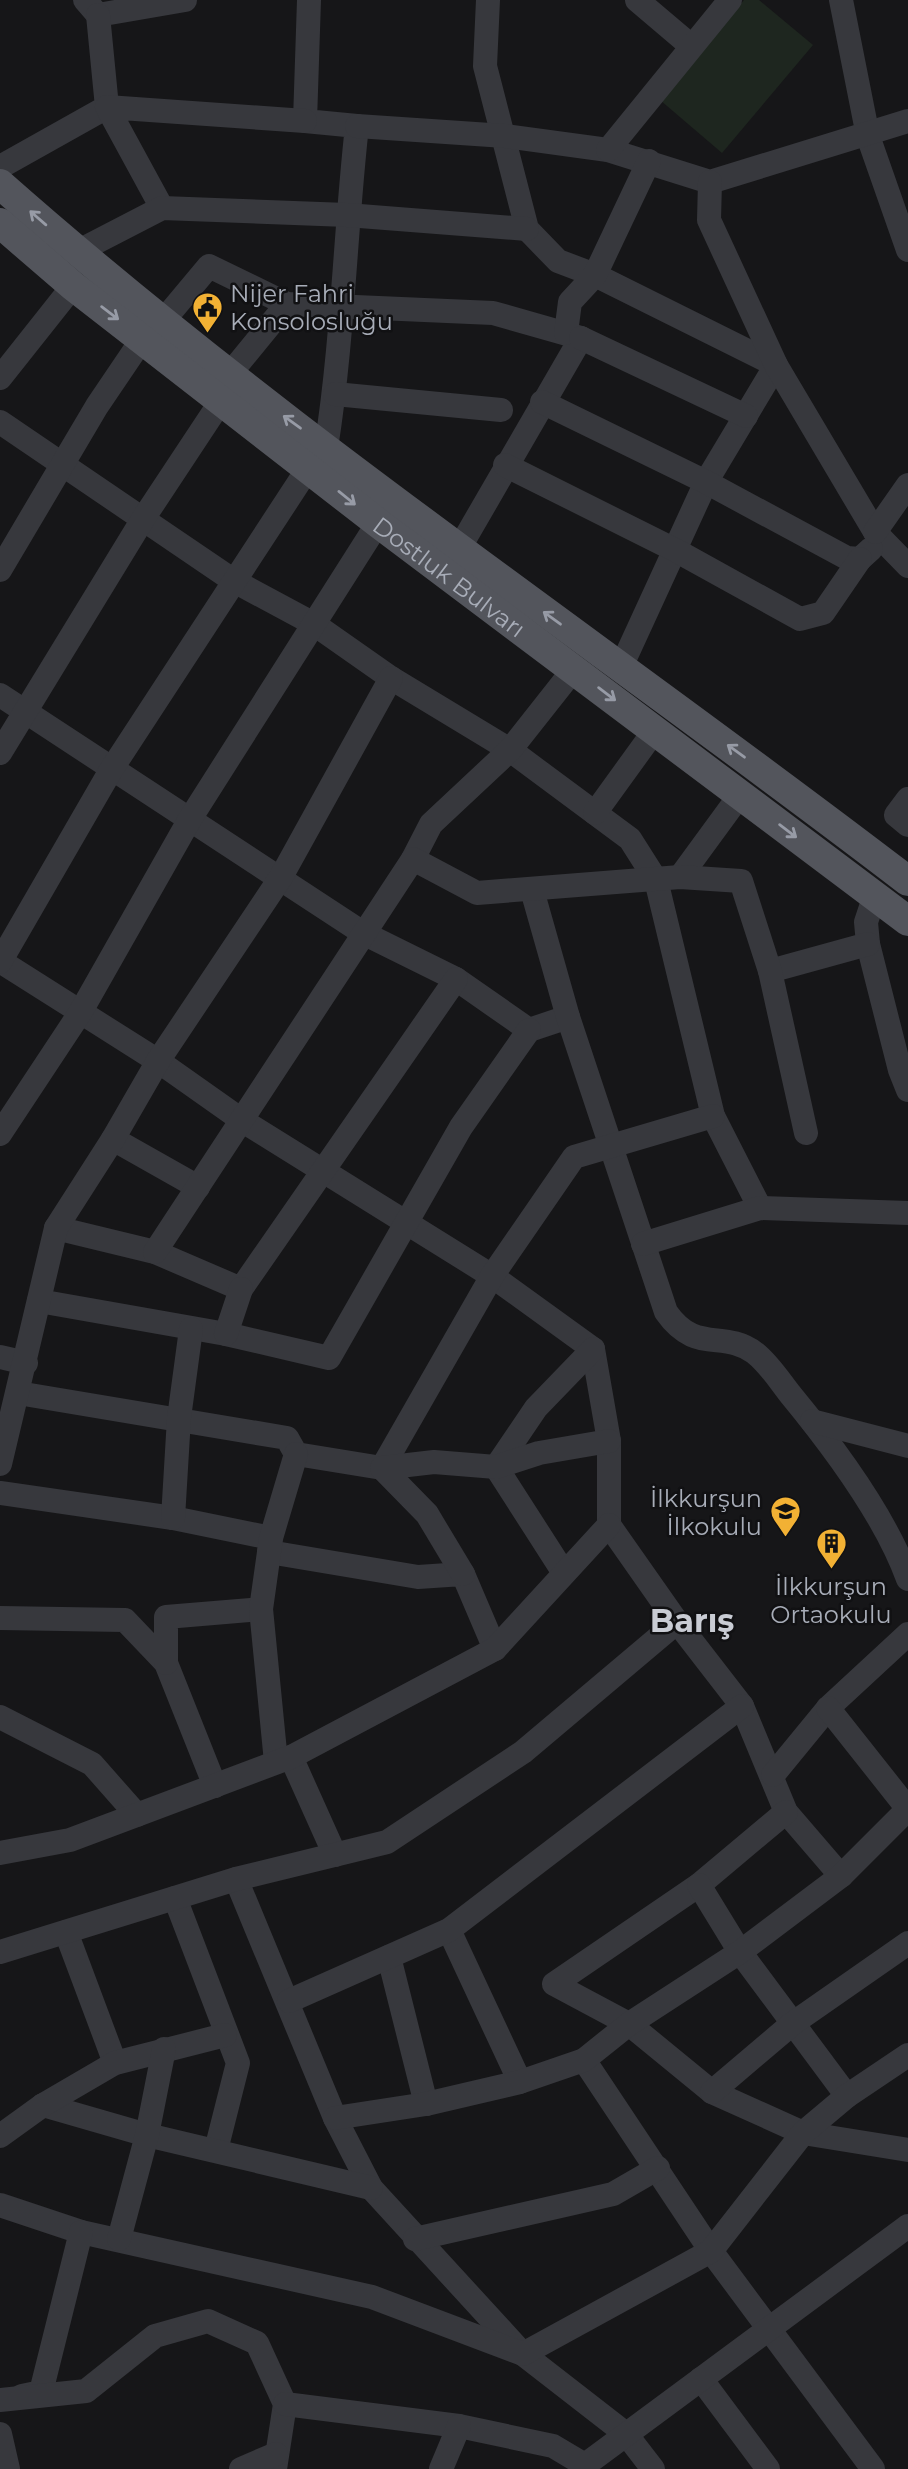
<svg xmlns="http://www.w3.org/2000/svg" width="908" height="2469" viewBox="0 0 908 2469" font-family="Montserrat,sans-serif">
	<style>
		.green { fill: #1e261f }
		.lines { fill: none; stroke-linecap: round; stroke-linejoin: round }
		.minor { stroke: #37383d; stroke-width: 24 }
		.major { stroke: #53555c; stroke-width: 30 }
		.oneway { stroke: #979ba6 }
		.labels { text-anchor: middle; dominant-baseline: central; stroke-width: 5; stroke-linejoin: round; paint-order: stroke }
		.poi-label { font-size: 24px; fill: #a8adb8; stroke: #111113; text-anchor: start }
		.street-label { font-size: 24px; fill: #a8adb8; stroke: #111113 }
		.district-label { font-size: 32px; font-weight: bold; fill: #c9ccd4; stroke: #111113 }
	</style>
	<rect width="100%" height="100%" fill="#161618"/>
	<path class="green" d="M744,0h15l54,45 -91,108 -62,-53z"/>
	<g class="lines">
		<g class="minor">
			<path d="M85,0l13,15 87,-15"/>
			<path d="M309,0l-4,121 52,5c-12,107 -14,215 -31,322"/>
			<path d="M488,0l-3,66 42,163 31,32 37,14 181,90 -70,117 -85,185"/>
			<path d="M637,0l53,45"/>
			<path d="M841,0l27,136 40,114"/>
			<path d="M357,126l148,10 103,14 102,32 198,-61"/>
			<path d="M608,150l122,-150"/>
			<path d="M0,167l107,-60 -9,-92"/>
			<path d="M710,182l-1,38 67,145 99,167 33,34"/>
			<path d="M162,208l-55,-101 198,14"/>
			<path d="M77,252l85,-44 185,7 180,14"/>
			<path d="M163,321l46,-55 78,38 206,9 88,25 -121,209"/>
			<path d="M566,333l4,-31 25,-27 54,-114"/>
			<path d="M581,338l165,78"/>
			<path d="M228,376l59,-72"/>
			<path d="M0,378l73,-92"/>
			<path d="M335,394l166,16"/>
			<path d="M542,402l164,80 141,76 13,1 11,-10"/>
			<path d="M0,422l234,159 80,43 77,54 119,72 120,89 26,41 57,236 47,92"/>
			<path d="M505,465l172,86 123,68 23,-6 37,-54"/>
			<path d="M875,532l33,-47"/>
			<path d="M0,570l97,-164 46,-68"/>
			<path d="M0,695l363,238 93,46 73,51 39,-13"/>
			<path d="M0,753l143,-234 78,-118"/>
			<path d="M908,799l-12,16 12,10"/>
			<path d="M595,813l60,-83"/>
			<path d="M413,859l18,-35 79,-74 64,-81"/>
			<path d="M680,877l60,-82"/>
			<path d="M532,890l36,127 98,295c30,43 57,17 89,41 14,11 24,27 35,41 42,51 96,124 118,185"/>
			<path d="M875,895l-9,27 2,22 32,126 8,20"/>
			<path d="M0,961l158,100 85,60 249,155 101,73 16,92v84l68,97 65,84 44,106 55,64"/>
			<path d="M0,962l111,-192 198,-303"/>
			<path d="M770,971l98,-27"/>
			<path d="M0,1134l80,-121 110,-194 188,-296"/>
			<path d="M113,1139l85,48"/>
			<path d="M56,1228l99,24 86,37 215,-310"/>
			<path d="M643,1244l117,-36 148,5"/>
			<path d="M155,1252l258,-393 64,34 203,-16 61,4 29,90 36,162"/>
			<path d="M39,1301l187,33 103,24 132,-231 68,-97"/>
			<path d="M226,1334l15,-45"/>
			<path d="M0,1357l26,6"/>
			<path d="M18,1393l269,45 9,16 86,14 110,-192 82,-119 139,-41"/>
			<path d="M812,1421l96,25"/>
			<path d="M0,1464l56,-236 57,-89 45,-78 123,-184 110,-199"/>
			<path d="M0,1493l173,25 98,20"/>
			<path d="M173,1518l6,-100 12,-89"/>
			<path d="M269,1552l149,25 45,-3 32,75"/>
			<path d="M564,1573l-68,-106 40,-59 57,-59"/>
			<path d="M463,1574l-36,-60 -45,-46 52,-6 62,5 43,-14 70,-12"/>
			<path d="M0,1618l125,2 41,43 49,123"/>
			<path d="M166,1663v-46l95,-8"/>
			<path d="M0,1717l92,47 45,51"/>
			<path d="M291,1757l44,98"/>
			<path d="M276,1762l-15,-153 10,-71 25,-84"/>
			<path d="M773,1775l55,-67 80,-74"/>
			<path d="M786,1812l-87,73 -145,99 75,40 83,68 91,41 105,17"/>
			<path d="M0,1853l70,-13 221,-83 204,-108 114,-124"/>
			<path d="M236,1879l99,239 36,70 152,166 103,80 27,35"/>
			<path d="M699,1885l41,67 107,144"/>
			<path d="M175,1898l63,165 -22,87"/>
			<path d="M449,1930l71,152"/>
			<path d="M66,1932l49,131"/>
			<path d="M0,1952l236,-73 151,-37 136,-90 154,-130"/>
			<path d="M389,1957l37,147"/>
			<path d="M289,2001l160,-71 293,-224"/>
			<path d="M584,2060l127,191 162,218"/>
			<path d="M712,2092l80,-68 116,-81"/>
			<path d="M43,2105l104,30 224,53"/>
			<path d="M335,2118l91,-14 94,-22 64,-22 45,-36 111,-72 101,-76 67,-67 -80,-101"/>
			<path d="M0,2136l43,-31 72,-42 110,-28"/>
			<path d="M0,2205l81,27 291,65 151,57 188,-103 92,-118 44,-37 61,-41"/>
			<path d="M119,2239l28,-104 17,-86"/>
			<path d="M415,2239l198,-45 45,-26"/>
			<path d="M701,2379l67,90"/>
			<path d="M22,2396l19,-4 40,-160"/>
			<path d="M0,2400l86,-9 69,-55 53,-15 49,22 28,61 -10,65"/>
			<path d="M285,2404l174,22 94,20 32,19 323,-239"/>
			<path d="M0,2434l8,35"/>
			<path d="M241,2469l35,-15"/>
			<path d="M441,2469l18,-43"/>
		</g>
		<g class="major">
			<path d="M0,184c286,253 606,465 908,697"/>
			<path id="s1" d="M0,223l73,63 305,237 530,398"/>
		</g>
	</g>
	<defs><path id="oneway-shaft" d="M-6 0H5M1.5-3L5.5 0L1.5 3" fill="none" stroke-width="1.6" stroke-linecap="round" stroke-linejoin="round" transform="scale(1.75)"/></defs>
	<g class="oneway">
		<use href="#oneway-shaft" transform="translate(38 218) rotate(-139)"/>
		<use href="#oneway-shaft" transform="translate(110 313) rotate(37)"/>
		<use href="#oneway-shaft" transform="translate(292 422) rotate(-144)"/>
		<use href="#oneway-shaft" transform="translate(347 498) rotate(39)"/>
		<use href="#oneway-shaft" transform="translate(552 618) rotate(-144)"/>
		<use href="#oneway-shaft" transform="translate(607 694) rotate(37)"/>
		<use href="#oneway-shaft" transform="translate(736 751) rotate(-144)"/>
		<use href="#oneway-shaft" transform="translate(788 831) rotate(37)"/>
	</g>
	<defs>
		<symbol id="civic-pin" viewBox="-11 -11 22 30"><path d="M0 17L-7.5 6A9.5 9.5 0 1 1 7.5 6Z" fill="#f2b134" stroke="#111113"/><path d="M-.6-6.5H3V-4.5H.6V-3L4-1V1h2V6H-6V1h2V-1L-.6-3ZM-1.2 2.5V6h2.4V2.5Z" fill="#111"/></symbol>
		<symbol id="school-pin" viewBox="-11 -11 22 30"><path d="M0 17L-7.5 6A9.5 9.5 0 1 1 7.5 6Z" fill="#f2b134" stroke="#111113"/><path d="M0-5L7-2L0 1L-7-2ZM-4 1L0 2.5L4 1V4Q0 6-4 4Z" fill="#111"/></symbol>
		<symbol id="building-pin" viewBox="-11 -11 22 30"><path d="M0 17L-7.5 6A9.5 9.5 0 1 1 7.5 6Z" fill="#f2b134" stroke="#111113"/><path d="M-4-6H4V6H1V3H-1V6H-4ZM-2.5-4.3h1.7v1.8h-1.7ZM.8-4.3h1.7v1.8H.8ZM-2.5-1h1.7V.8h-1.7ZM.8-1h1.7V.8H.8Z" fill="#111"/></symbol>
	</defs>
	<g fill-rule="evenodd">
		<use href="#civic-pin" x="190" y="290" width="35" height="47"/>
		<use href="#school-pin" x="768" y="1494" width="35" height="47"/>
		<use href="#building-pin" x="814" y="1526" width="35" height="47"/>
	</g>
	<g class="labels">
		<g class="poi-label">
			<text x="230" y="293">Nijer Fahri<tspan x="230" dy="28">Konsolosluğu</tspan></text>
			<text x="762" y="1498" text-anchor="end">İlkkurşun<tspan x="762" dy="28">İlkokulu</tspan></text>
			<text x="831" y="1586" text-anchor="middle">İlkkurşun<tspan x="831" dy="28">Ortaokulu</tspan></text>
		</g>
		<g class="street-label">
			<text stroke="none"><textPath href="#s1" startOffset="572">Dostluk Bulvarı</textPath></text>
		</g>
		<g class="district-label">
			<text x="692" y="1620">Barış</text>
		</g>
	</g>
</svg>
